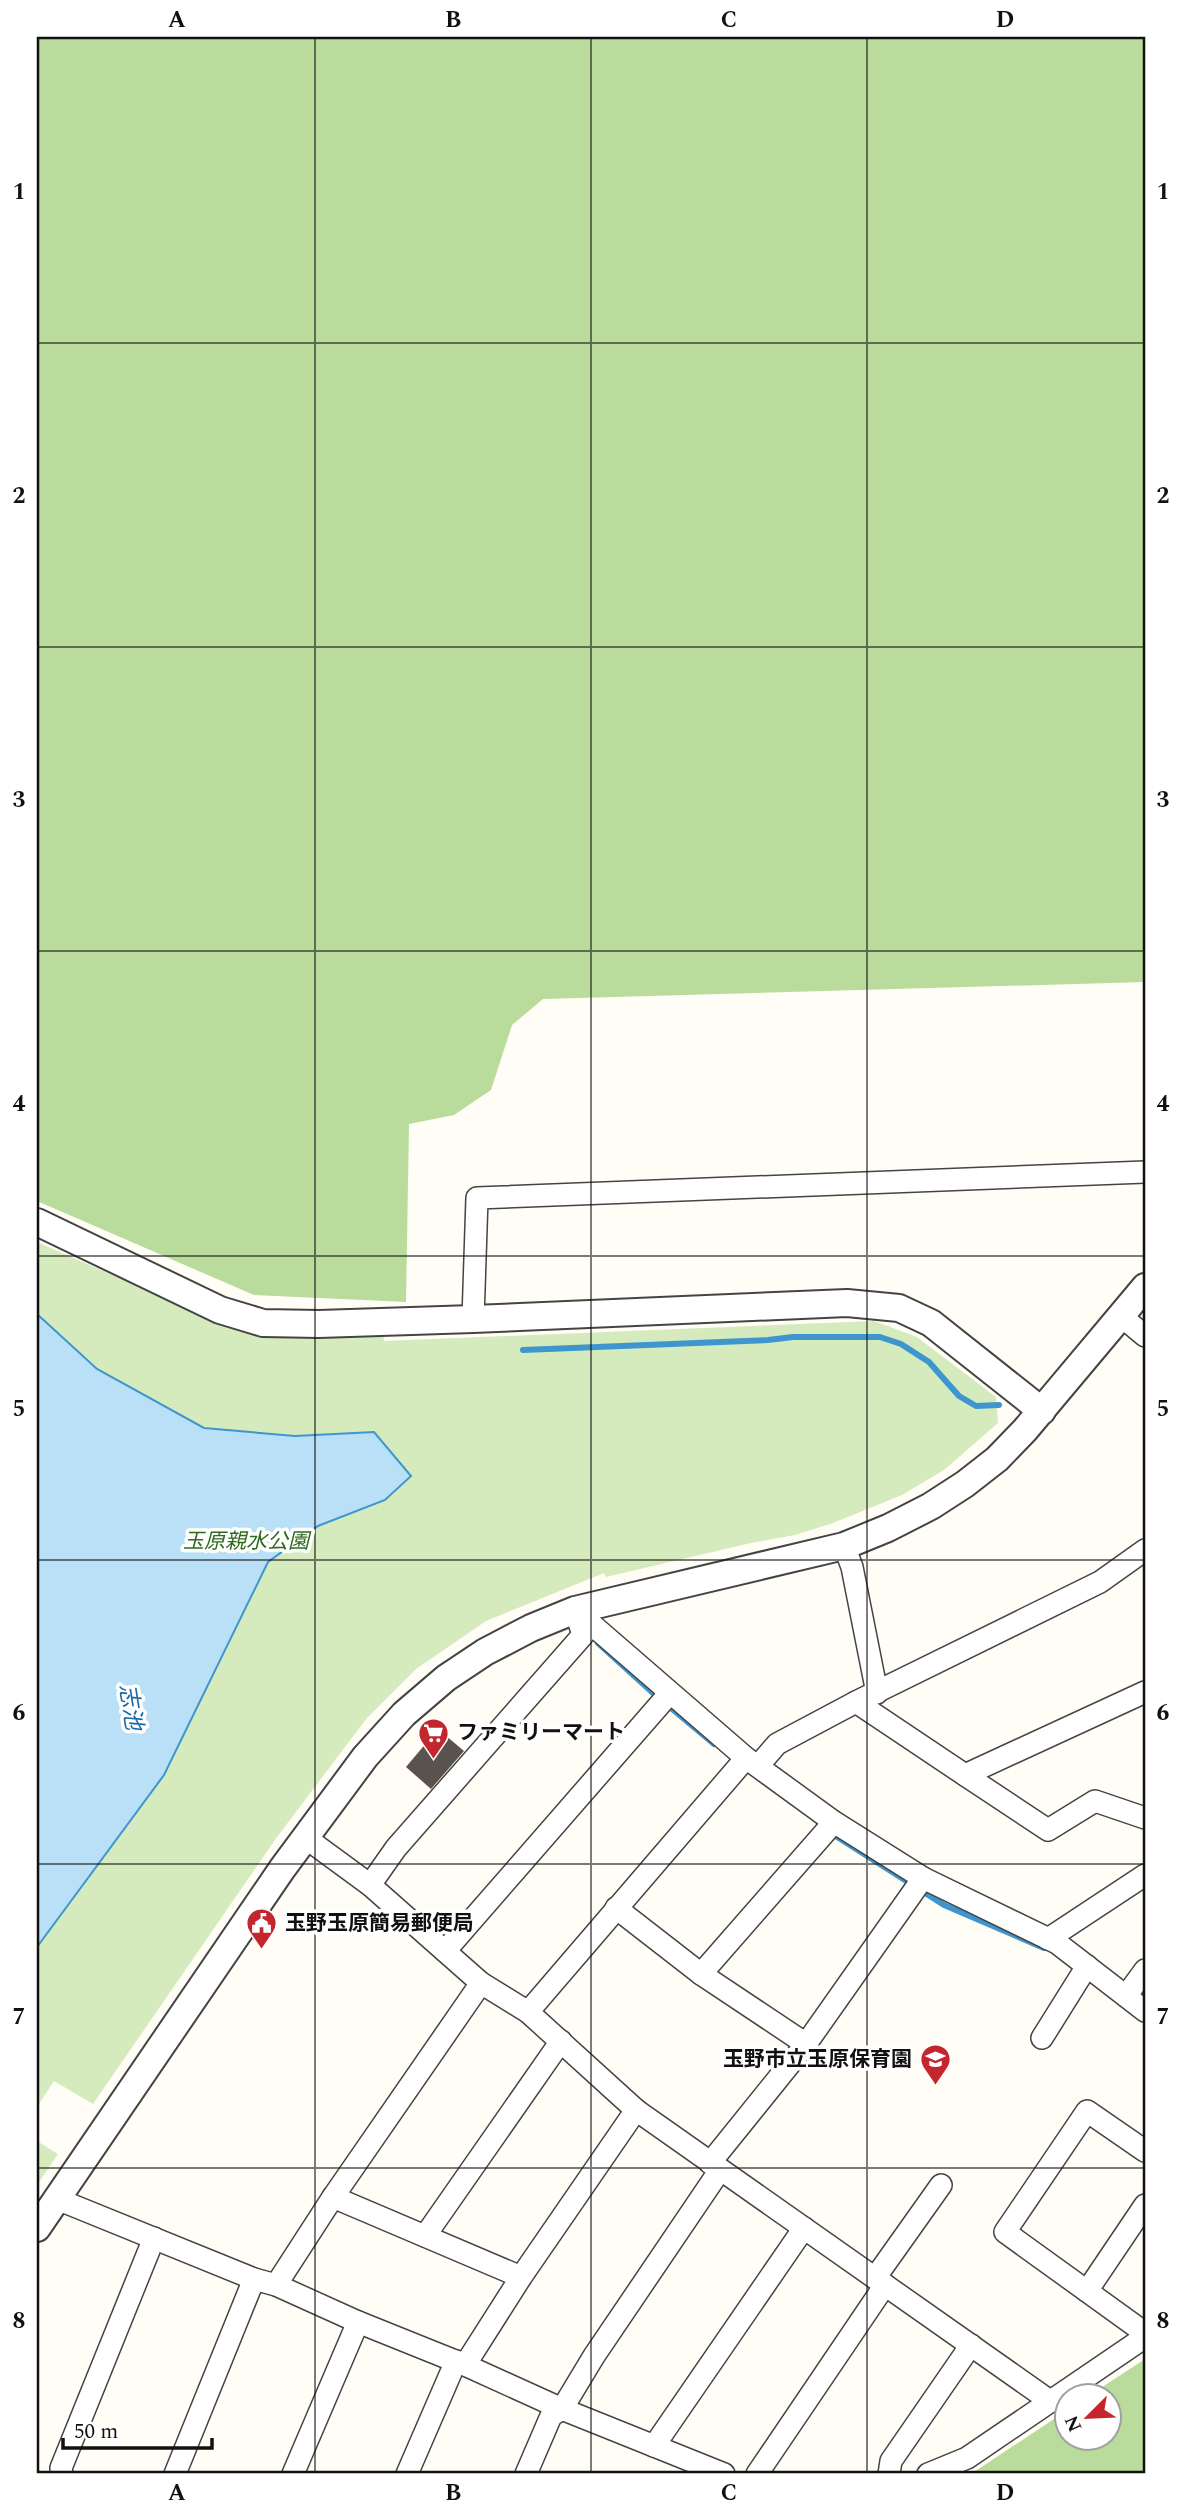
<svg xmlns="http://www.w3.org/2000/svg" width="1182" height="2511" viewBox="0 0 1182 2511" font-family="Spectral,'Noto Sans JP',serif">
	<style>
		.green { fill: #d5ebbd }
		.forest { fill: #b9dc9c }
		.water { fill: #b9e0f7; stroke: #3f96cf; stroke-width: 2 }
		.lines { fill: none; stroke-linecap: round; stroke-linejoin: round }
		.stream { stroke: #3f96cf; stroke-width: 6 }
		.building { fill: #5a524d }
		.minor-casing { stroke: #444; stroke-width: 24 }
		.tertiary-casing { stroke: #444; stroke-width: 30 }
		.minor { stroke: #fff; stroke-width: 21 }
		.tertiary { stroke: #fff; stroke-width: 26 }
		.grid { fill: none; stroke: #111; stroke-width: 2; stroke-opacity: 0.55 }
		.labels { text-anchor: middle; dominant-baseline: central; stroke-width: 7; stroke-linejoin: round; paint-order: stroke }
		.park-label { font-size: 21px; font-style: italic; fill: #2f6b1f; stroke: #fff }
		.poi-label { font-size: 21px; font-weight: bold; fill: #111; stroke: #fff; text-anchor: start }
		.water-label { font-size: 23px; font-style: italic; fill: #1768a6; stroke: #fff }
		.neatline { fill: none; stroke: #111; stroke-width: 2.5 }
		.grid-label { font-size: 23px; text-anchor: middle; font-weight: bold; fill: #111 }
	</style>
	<rect width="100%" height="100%" fill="#fffdf5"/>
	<g class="green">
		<path d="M37,1242l199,87 54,8 93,-4 1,8 490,-20 43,16 79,60 2,26 -54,47 -42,25 -69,28 -38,12 -44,8 -145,34 -2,-4 -118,48 -70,48 -49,49 -90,119 -184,267 -39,-23 -17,26z"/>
		<path d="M37,2141l21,13 -21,31z"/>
	</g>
	<g class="forest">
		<path d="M37,37h1108v945l-602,17 -31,26 -21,65 -37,25 -45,9 -3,178 -152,-7 -217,-94z"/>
		<path d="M1145,2359v115h-174l95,-63v27h42v-42l-18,-1z"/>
	</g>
	<path class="water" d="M37,1314l60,55 107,59 91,8 79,-4 37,44 -26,24 -67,26 -50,36 -104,213 -127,172z"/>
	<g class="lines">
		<g class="stream">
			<path d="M523,1350l245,-10 25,-3h87l21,7 28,18 30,34 17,10 23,-1"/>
			<path d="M598,1643l55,50 61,51"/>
			<path d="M831,1833l113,72 100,43"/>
		</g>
	</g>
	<path class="building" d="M438,1729l26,22 -33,38 -25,-22z"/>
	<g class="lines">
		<defs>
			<g id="minor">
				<path d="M1121,1316l24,20"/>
				<path d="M473,1319l4,-121 668,-26"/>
				<path d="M844,1546l8,21 25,126"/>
				<path d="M575,1610l171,148 88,64 89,56 134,65 88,68"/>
				<path d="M856,1702l109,73 180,-83"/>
				<path d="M758,1766l19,-22 79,-42 244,-120 45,-32"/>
				<path d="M965,1775l83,55 47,-29 50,17"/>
				<path d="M306,1838l64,47 111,98 47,29 108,98 414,291"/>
				<path d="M370,1885l26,-37 187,-213 -8,-25"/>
				<path d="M616,1908l85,66 105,70"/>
				<path d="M1048,1939l97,-64"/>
				<path d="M445,1951l224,-257"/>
				<path d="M701,1974l133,-152"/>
				<path d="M1126,1996l19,-26"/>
				<path d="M528,2012l218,-254"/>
				<path d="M1042,2038l45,-72"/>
				<path d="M1145,2151l-58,-40 -82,121 140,101"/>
				<path d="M710,2163l96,-119 117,-166"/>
				<path d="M333,2197l188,80"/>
				<path d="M57,2199l197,80 22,6 82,37 107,43 97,44 162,65"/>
				<path d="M425,2236l136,-195"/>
				<path d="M875,2278l66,-93"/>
				<path d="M276,2285l57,-88 148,-214"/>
				<path d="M1087,2291l58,-86"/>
				<path d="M465,2365l56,-88 115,-167"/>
				<path d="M654,2446l150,-218"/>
				<path d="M62,2474l-1,-6 93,-230"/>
				<path d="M175,2474l79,-195"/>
				<path d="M293,2474l65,-152"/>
				<path d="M407,2474l49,-113"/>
				<path d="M526,2474l25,-58 11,-7 32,-53 126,-186"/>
				<path d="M757,2474l128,-189"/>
				<path d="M889,2474l2,-13 80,-116"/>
				<path d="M928,2474l39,-16 178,-121"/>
			</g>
			<g id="tertiary">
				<path d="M37,1222l183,88 43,13 56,1 154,-5 374,-16 52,5 32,15 111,88"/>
				<path d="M37,2228l245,-359 83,-112 39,-43 42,-36 39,-26 46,-24 44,-18 269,-64 44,-18 43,-22 34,-22 32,-25 28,-29 120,-143"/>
			</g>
		</defs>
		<use href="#minor" class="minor-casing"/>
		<use href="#tertiary" class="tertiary-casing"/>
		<use href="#minor" class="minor"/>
		<use href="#tertiary" class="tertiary"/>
	</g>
	<path class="grid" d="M315,37v2437M591,37v2437M867,37v2437M37,343h1108M37,647h1108M37,951h1108M37,1256h1108M37,1560h1108M37,1864h1108M37,2168h1108"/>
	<defs>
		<symbol id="supermarket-pin" viewBox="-11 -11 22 30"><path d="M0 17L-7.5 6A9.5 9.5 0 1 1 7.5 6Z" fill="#c4262e" stroke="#fff"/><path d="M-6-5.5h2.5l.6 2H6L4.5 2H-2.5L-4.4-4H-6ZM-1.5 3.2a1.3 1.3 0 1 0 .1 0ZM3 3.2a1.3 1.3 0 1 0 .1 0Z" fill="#fff"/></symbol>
		<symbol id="civic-pin" viewBox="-11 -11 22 30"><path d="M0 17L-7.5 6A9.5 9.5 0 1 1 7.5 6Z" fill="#c4262e" stroke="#fff"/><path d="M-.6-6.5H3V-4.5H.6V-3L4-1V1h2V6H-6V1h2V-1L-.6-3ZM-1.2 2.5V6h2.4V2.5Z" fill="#fff"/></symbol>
		<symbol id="school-pin" viewBox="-11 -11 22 30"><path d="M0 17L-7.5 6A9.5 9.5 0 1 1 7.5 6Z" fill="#c4262e" stroke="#fff"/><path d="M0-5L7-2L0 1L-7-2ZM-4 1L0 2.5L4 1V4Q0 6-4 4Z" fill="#fff"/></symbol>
	</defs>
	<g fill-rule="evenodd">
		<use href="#supermarket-pin" x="416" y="1716" width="35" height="47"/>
		<use href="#civic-pin" x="244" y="1906" width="35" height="47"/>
		<use href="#school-pin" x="918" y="2042" width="35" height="47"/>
	</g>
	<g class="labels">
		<g class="park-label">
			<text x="246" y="1542">玉原親水公園</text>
		</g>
		<g class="poi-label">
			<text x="457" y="1733">ファミリーマート</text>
			<text x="285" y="1924">玉野玉原簡易郵便局</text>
			<text x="912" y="2060" text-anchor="end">玉野市立玉原保育園</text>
		</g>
		<g class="water-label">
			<text transform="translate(130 1707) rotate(81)">志池</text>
		</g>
	</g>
	<rect width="1182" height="2511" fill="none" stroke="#ffffff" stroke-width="77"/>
	<g transform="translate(1088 2417) rotate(246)"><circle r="33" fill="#ffffff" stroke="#a0a0a0" stroke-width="2"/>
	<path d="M0-5L12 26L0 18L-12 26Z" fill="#c4262e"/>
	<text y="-10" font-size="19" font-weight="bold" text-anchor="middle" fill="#111111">N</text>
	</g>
	<path d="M63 2438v10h149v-10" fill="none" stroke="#111111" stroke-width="3.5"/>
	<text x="74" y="2438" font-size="21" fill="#111111" stroke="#ffffff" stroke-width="5" paint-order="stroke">50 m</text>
	<rect x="38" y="38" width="1106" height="2434" class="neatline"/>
	<g class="grid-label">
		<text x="177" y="27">A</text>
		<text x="453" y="27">B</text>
		<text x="729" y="27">C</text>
		<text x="1005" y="27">D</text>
		<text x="19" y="199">1</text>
		<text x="1163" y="199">1</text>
		<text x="19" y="503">2</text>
		<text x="1163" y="503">2</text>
		<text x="19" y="807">3</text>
		<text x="1163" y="807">3</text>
		<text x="19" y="1111">4</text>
		<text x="1163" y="1111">4</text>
		<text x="19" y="1416">5</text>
		<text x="1163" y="1416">5</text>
		<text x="19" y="1720">6</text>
		<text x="1163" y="1720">6</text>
		<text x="19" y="2024">7</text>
		<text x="1163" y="2024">7</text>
		<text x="19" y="2328">8</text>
		<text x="1163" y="2328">8</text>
		<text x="177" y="2500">A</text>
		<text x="453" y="2500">B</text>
		<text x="729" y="2500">C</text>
		<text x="1005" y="2500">D</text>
	</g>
</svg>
